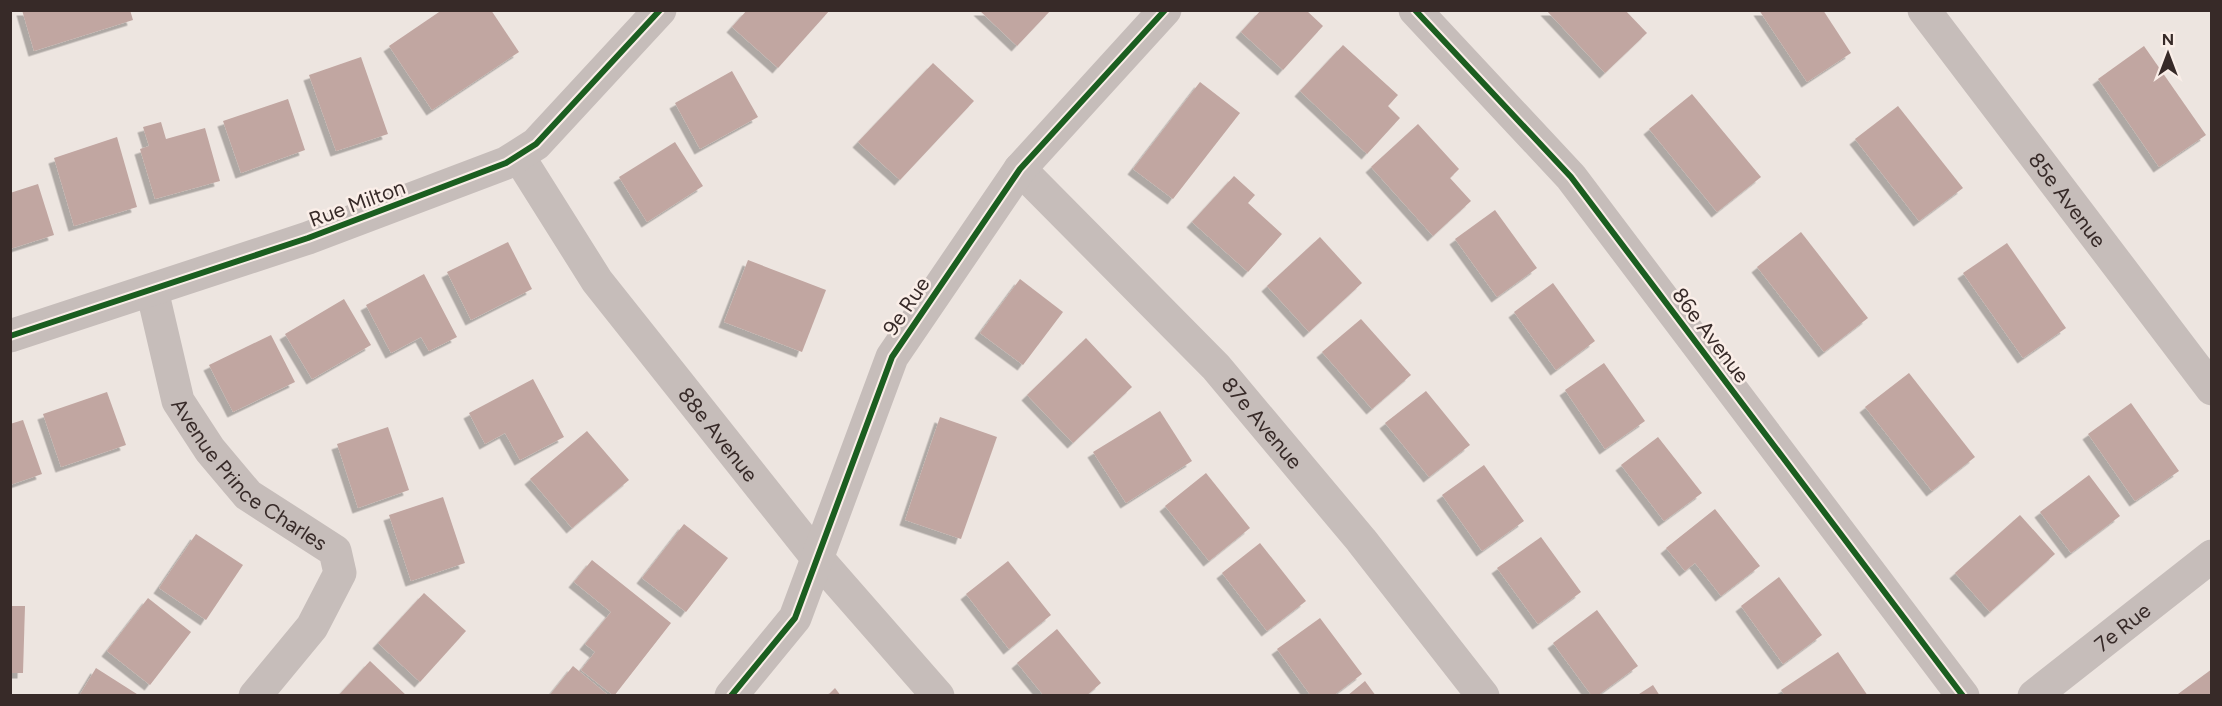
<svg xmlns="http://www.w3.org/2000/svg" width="2222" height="706" viewBox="0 0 2222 706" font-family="Figtree,sans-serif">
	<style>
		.building { fill: #c1a6a1; filter: url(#shadow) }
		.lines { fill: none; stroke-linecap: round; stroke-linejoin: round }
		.street { stroke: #c6bdba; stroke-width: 33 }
		.cycleway-casing { stroke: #faeee8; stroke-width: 10 }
		.cycleway { stroke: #1b5e20; stroke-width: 6 }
		.labels { text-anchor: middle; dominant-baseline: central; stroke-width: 5; stroke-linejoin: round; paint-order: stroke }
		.street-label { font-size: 21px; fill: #372a28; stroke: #faeee8 }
	</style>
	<defs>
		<filter id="shadow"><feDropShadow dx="-5.5" dy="5.5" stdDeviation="0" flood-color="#0004"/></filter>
	</defs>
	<rect width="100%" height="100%" fill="#ede5e0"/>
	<g class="building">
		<path d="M22,10h108l3,10 -99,31z"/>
		<path d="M442,10h49l28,42 -87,58 -43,-64z"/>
		<path d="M747,10h83l-52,58 -46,-41z"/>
		<path d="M979,10h72l-34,36z"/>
		<path d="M1261,10h45l17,16 -40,44 -42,-38z"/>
		<path d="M1546,10h79l22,23 -42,40z"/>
		<path d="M1759,10h64l28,43 -44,29z"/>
		<path d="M1343,45l55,50 -10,11 12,12 -33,36 -67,-63z"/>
		<path d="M2144,46l62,89 -47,32 -61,-88z"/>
		<path d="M361,57l27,77 -52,17 -27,-76z"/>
		<path d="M933,63l41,38 -74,79 -42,-38z"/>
		<path d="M732,71l26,46 -58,32 -25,-46z"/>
		<path d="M1200,82l40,31 -67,86 -40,-30z"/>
		<path d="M1692,94l69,83 -44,35 -68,-83z"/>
		<path d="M288,99l17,51 -64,23 -18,-52z"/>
		<path d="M1898,106l65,82 -44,33 -64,-82z"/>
		<path d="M161,122l5,17 39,-11 15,53 -65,18 -15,-50 9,-3 -6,-19z"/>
		<path d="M1418,124l41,45 -9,9 21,23 -38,35 -62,-69z"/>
		<path d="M117,137l20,70 -63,19 -20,-68z"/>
		<path d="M675,142l28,44 -56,36 -28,-45z"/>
		<path d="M1234,176l21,19 -7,8 34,31 -34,38 -56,-50z"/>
		<path d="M38,184l16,51 -44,14v-56z"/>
		<path d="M1495,210l42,58 -40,29 -42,-58z"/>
		<path d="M1801,232l67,86 -44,34 -67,-85z"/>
		<path d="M1320,237l42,46 -53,49 -42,-46z"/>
		<path d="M508,242l24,47 -61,31 -24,-48z"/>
		<path d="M2007,243l59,85 -43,30 -60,-85z"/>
		<path d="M748,260l78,30 -24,62 -78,-30z"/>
		<path d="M424,274l33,63 -28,14 -8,-14 -30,16 -25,-48z"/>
		<path d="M1020,279l43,33 -40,53 -43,-32z"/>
		<path d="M1553,283l42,58 -39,29 -42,-58z"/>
		<path d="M344,299l27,46 -59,34 -27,-45z"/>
		<path d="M1361,319l50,56 -39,34 -50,-57z"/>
		<path d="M271,335l24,47 -62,30 -24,-47z"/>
		<path d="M1086,338l46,49 -59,56 -46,-48z"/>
		<path d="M1604,363l41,58 -40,28 -40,-59z"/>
		<path d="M1909,373l66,84 -43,34 -67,-84z"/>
		<path d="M533,379l31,58 -44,23 -15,-27 -20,11 -16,-31z"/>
		<path d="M1426,391l44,54 -41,32 -44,-54z"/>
		<path d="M107,392l19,53 -65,22 -18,-53z"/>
		<path d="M2131,403l48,68 -44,30 -47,-67z"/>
		<path d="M1160,411l32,50 -66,42 -33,-51z"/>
		<path d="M940,417l57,20 -36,102 -56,-19z"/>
		<path d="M23,420l19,54 -32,11v-61z"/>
		<path d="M388,427l21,63 -51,18 -21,-64z"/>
		<path d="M587,431l42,49 -57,48 -42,-49z"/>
		<path d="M1658,437l44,56 -38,28 -43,-56z"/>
		<path d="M1484,465l40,56 -42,30 -40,-56z"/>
		<path d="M1206,473l44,55 -41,33 -44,-55z"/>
		<path d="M2089,475l31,41 -49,37 -31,-41z"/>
		<path d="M443,497l22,66 -54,18 -22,-66z"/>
		<path d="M1715,509l45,57 -39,30 -26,-33 -10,8 -19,-23z"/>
		<path d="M2020,515l35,39 -65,58 -35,-39z"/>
		<path d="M684,524l44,34 -42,54 -44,-34z"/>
		<path d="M196,534l47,31 -37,55 -47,-32z"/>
		<path d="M1541,537l40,55 -43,32 -41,-56z"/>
		<path d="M1260,543l46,58 -39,30 -45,-58z"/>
		<path d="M592,560l79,63 -57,73 -33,-26 14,-18 -10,-8 26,-32 -37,-30z"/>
		<path d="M1008,561l43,54 -42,34 -43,-55z"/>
		<path d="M1779,577l43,58 -39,29 -42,-58z"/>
		<path d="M424,593l42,38 -46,51 -42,-39z"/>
		<path d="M148,598l43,34 -41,53 -43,-34z"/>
		<path d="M10,606h15l-2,67h-13z"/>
		<path d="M1597,610l41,56 -41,30h-5l-39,-53z"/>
		<path d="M1320,618l42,56 -29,22h-22l-34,-47z"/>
		<path d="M1057,629l44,54 -15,13h-42l-27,-33z"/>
		<path d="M1838,652l30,44h-83l-4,-6z"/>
		<path d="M370,661l37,35h-69z"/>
		<path d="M573,666l36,30h-60z"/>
		<path d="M96,668l44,28h-61z"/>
		<path d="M2212,669v27h-33l-1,-2z"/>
		<path d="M1365,681l11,15h-29z"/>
		<path d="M1653,685l7,11h-24z"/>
		<path d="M835,688l6,8h-14z"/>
	</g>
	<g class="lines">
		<g class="street">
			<path d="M1415,10l156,167 392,519"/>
			<path id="s1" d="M1924,10l288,379"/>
			<path id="s2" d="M519,157l78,124 221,278 120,137"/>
			<path id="s3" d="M1020,169l196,198 145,173 122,156"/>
			<path id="s4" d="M152,290l26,111 32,49 38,45 87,56 5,22 -28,54 -57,69"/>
			<path d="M10,336l298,-98 198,-75 30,-19 124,-134"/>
			<path d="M731,696l64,-78 97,-261 128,-188 145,-159"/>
			<path id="s5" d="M2034,696l178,-140"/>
		</g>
		<defs>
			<g id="cycleway">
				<path d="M1415,10l156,167 392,519"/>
				<path d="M10,336l298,-98 198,-75 30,-19 124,-134"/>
				<path d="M731,696l64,-78 97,-261 128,-188 145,-159"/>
			</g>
		</defs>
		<use href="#cycleway" class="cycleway-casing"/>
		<use href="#cycleway" class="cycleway"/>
	</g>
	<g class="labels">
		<g class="street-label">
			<text stroke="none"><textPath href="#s1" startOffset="238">85e Avenue</textPath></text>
			<text transform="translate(357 203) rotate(-20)">Rue Milton</text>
			<text transform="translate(906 306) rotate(-56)">9e Rue</text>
			<text transform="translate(1711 335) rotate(53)">86e Avenue</text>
			<text stroke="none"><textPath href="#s3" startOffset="351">87e Avenue</textPath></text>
			<text stroke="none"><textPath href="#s2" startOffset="342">88e Avenue</textPath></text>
			<text stroke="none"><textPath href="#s4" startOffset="218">Avenue Prince Charles</textPath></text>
			<text stroke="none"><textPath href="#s5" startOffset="112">7e Rue</textPath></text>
		</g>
	</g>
	<rect width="2222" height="706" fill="none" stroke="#372a28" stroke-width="24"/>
	<g transform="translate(2168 54)" stroke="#faeee8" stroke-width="4.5" paint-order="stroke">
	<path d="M0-4.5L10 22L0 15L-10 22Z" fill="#372a28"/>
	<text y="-9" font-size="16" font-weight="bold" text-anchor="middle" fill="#372a28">N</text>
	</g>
</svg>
